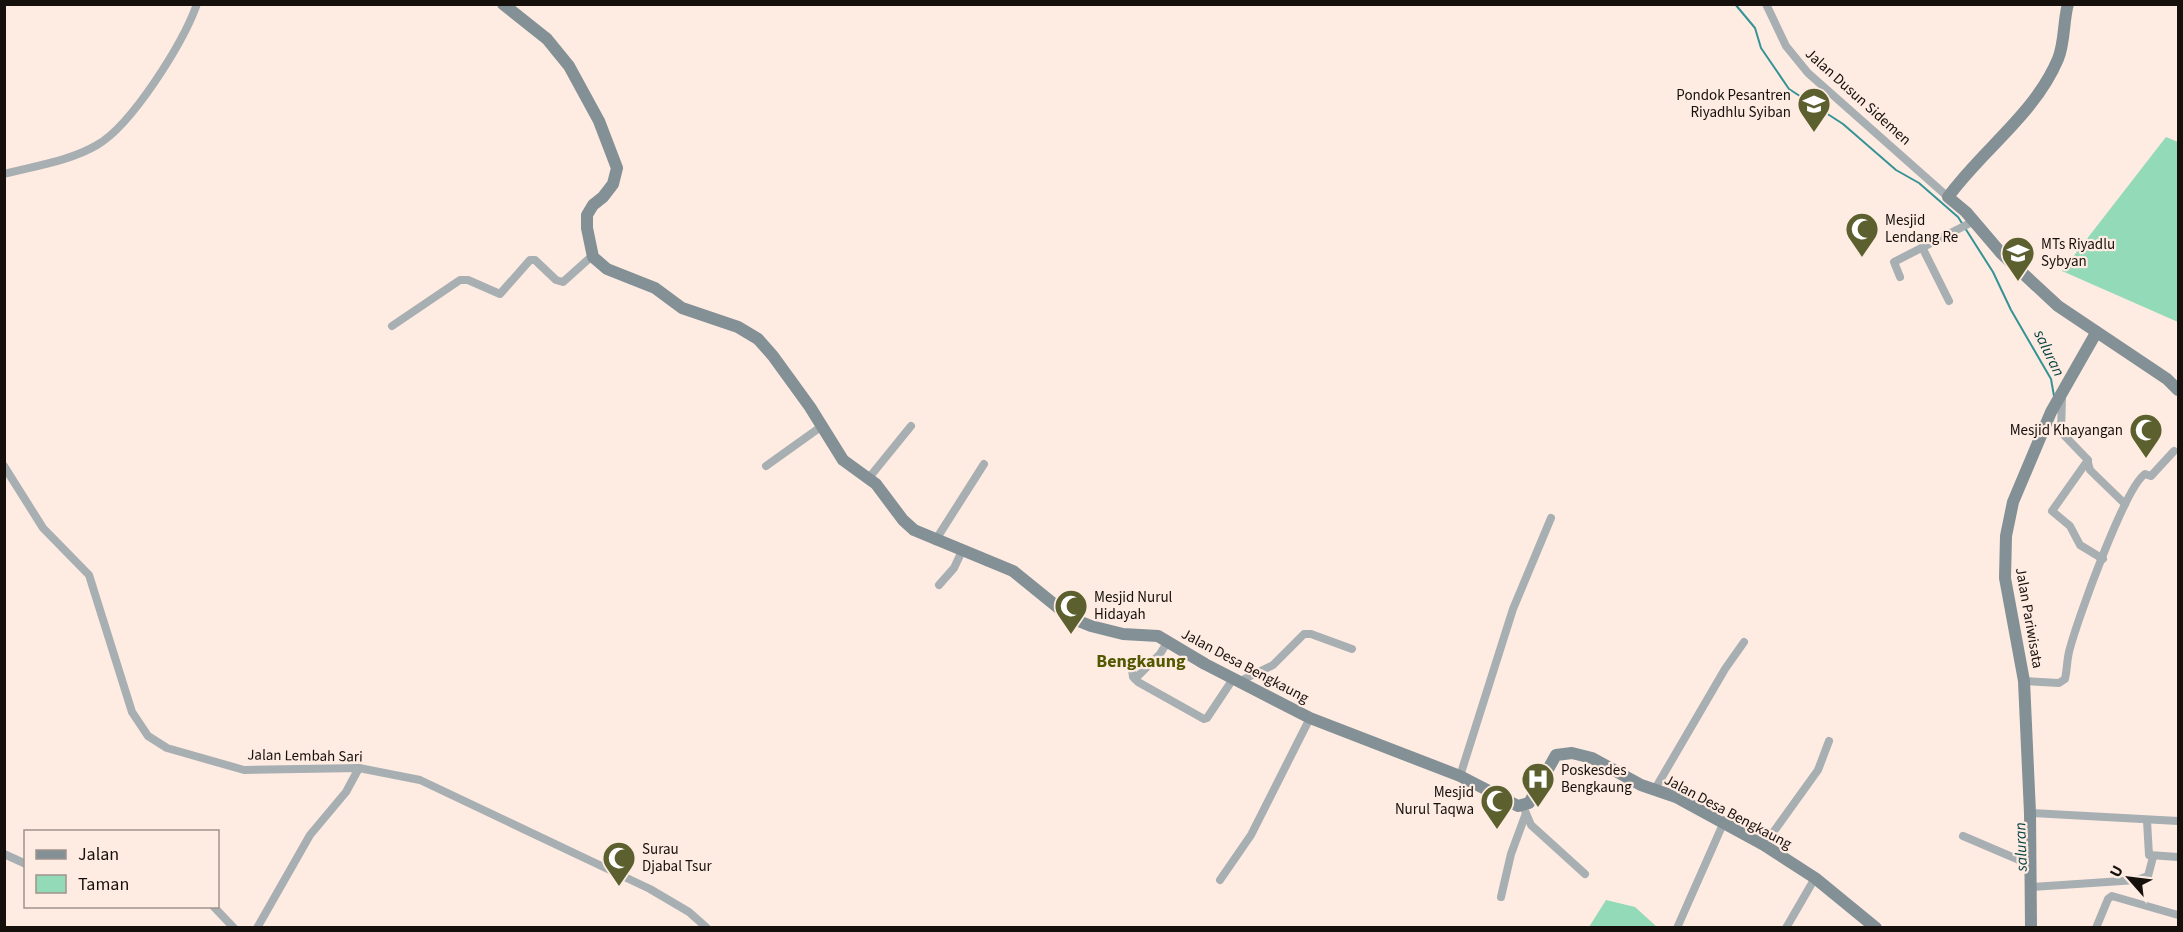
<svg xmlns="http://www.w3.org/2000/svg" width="2183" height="932" viewBox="0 0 2183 932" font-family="'Source Sans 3',sans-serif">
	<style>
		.green { fill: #92dab8 }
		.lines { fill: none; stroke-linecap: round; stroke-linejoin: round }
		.stream { stroke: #359396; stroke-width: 2 }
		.street { stroke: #a7afb2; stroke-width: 8 }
		.secondary { stroke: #839095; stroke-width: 12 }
		.labels { text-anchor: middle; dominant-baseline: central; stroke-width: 4.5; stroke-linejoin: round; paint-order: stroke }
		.poi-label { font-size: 15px; fill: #16100d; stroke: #feebe2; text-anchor: start }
		.street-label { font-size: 15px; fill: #16100d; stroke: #feebe2 }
		.water-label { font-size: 16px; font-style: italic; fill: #003f42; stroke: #feebe2 }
		.quarter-label { font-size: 18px; font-weight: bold; fill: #535800; stroke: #feebe2 }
	</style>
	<rect width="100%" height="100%" fill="#feebe2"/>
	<g class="green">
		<path d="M2166,137l12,5v180l-116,-51z"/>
		<path d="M1606,900l29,7 22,20h-68z"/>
	</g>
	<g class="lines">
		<path class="stream" d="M1735,4l20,24 6,20 28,41 54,35 53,46 23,13 39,34 35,55 18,38 40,69 3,17"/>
		<g class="street">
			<path d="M1766,4l20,42 22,27 140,124"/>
			<path d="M4,174c30,-8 66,-13 93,-29 35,-20 86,-102 100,-141"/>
			<path d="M1922,247l27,54"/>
			<path d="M1900,277l-6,-15 80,-41"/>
			<path d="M392,326l68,-46h8l32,14 30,-34h5l21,20 7,2 29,-26"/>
			<path d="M2062,397l-1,35 26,27 3,11 35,34"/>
			<path d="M2088,460l-36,51 18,15 10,19 23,14"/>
			<path d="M4,466l39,62 46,47 43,137 16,24 19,12 77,22 115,-2 61,12 230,109 39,23 18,16"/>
			<path d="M766,466l56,-40"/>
			<path d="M868,479l43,-53"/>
			<path d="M935,541l49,-77"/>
			<path d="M939,585l15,-17 8,-17"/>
			<path d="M1132,669l1,8 5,5 66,37 3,-1 26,-39"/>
			<path d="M1135,679l25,-25 8,-13"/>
			<path d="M2024,681l35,2 6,-4c2,-9 2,-19 4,-27 7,-29 56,-165 76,-178l6,2 23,-25"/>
			<path d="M1238,682l35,-17 31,-31h7l41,15"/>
			<path d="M1460,776l53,-167 38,-91"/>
			<path d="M1655,789l70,-120 19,-27"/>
			<path d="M1523,806l8,19 54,49"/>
			<path d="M2030,813l148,8"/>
			<path d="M2147,821l2,34 29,2"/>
			<path d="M1963,836l68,29"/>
			<path d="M1764,845l54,-75 11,-29"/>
			<path d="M4,854l22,10"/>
			<path d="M1220,880l31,-45 59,-117"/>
			<path d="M2031,887l106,-7 11,-4 5,-19"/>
			<path d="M1501,897l10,-43 14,-38"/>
			<path d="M213,906l21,22"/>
			<path d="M257,928l53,-93 36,-43 13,-24"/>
			<path d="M1677,928l46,-104"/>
			<path d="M1786,928l29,-50"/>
			<path d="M2096,928l12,-29 4,-3 66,19"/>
		</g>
		<g class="secondary">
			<path d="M503,4l44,35 22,27 30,55 18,47 -4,16 -10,13 -10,8 -6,10v13l6,29 14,12 48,19 27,20 56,19 20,12 15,17 37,51 33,53 33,24 27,36 11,10 99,41 58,47 20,8 32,8 35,2 47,28 105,54 150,58 58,30 11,-3 27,-48 16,-2 20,5 49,27 35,12 88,48 51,33 61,50"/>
			<path d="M2068,4c-5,18 -3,38 -10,55 -23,55 -76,91 -110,138l18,15 35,41 57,53 109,73 11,11"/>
			<path d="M2031,928l-1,-115 -6,-132 -19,-103 1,-42 7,-34 38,-90 45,-79"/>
		</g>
	</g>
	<defs>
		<symbol id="school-pin" viewBox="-11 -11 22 30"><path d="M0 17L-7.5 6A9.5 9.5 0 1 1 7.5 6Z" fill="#5c602e" stroke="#feebe2"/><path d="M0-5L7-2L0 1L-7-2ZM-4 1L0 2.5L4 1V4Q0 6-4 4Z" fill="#fff"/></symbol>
		<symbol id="mosque-pin" viewBox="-11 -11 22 30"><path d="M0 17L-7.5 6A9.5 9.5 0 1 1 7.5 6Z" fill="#5c602e" stroke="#feebe2"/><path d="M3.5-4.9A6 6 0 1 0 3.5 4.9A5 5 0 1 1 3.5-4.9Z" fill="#fff"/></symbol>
		<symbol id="hospital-pin" viewBox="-11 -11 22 30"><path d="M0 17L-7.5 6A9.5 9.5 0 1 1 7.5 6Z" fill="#5c602e" stroke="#feebe2"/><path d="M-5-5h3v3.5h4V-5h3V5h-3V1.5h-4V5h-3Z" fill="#fff"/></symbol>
	</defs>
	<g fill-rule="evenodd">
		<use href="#school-pin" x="1795" y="85" width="38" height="52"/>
		<use href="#mosque-pin" x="1843" y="210" width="38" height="52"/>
		<use href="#school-pin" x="1999" y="234" width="38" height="52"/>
		<use href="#mosque-pin" x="2127" y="411" width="38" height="52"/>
		<use href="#mosque-pin" x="1052" y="587" width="38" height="52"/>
		<use href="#hospital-pin" x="1519" y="760" width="38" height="52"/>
		<use href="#mosque-pin" x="1478" y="782" width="38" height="52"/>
		<use href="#mosque-pin" x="600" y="839" width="38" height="52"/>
	</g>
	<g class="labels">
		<g class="poi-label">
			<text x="1791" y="95" text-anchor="end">Pondok Pesantren<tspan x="1791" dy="17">Riyadhlu Syiban</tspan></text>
			<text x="1885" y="220">Mesjid<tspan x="1885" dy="17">Lendang Re</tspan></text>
			<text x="2041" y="244">MTs Riyadlu<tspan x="2041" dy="17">Sybyan</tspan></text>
			<text x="2123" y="430" text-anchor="end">Mesjid Khayangan</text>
			<text x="1094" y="597">Mesjid Nurul<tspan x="1094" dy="17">Hidayah</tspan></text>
			<text x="1561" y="770">Poskesdes<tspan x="1561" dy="17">Bengkaung</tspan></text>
			<text x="1474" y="792" text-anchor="end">Mesjid<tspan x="1474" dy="17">Nurul Taqwa</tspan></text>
			<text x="642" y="849">Surau<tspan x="642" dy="17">Djabal Tsur</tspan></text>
		</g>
		<g class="street-label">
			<text transform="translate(1858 97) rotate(42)">Jalan Dusun Sidemen</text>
			<text transform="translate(2029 618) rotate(80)">Jalan Pariwisata</text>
			<text transform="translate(1245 666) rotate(28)">Jalan Desa Bengkaung</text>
			<text transform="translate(305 756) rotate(1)">Jalan Lembah Sari</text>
			<text transform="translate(1728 812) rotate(28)">Jalan Desa Bengkaung</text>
		</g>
		<g class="water-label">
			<text transform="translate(2049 353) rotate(64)">saluran</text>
			<text transform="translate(2021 847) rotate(-92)">saluran</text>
		</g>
		<g class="quarter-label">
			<text x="1141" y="661">Bengkaung</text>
		</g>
	</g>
	<rect width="2183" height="932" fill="none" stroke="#16100d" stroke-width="12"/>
	<rect x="24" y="830" width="195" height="78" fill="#feebe2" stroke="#a1938d" stroke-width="1.5"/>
	<rect x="36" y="850" width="30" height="9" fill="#839095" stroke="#a1938d" stroke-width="1.5"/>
	<text x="78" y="860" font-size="18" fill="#16100d">Jalan</text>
	<rect x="36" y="875" width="30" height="18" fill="#92dab8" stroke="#a1938d" stroke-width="1.5"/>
	<text x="78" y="890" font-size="18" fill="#16100d">Taman</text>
	<g transform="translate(2129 878) rotate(298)" stroke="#feebe2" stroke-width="4.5" paint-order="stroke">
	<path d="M0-4.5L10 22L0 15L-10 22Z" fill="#16100d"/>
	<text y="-9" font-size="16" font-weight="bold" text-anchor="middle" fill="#16100d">U</text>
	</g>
</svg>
